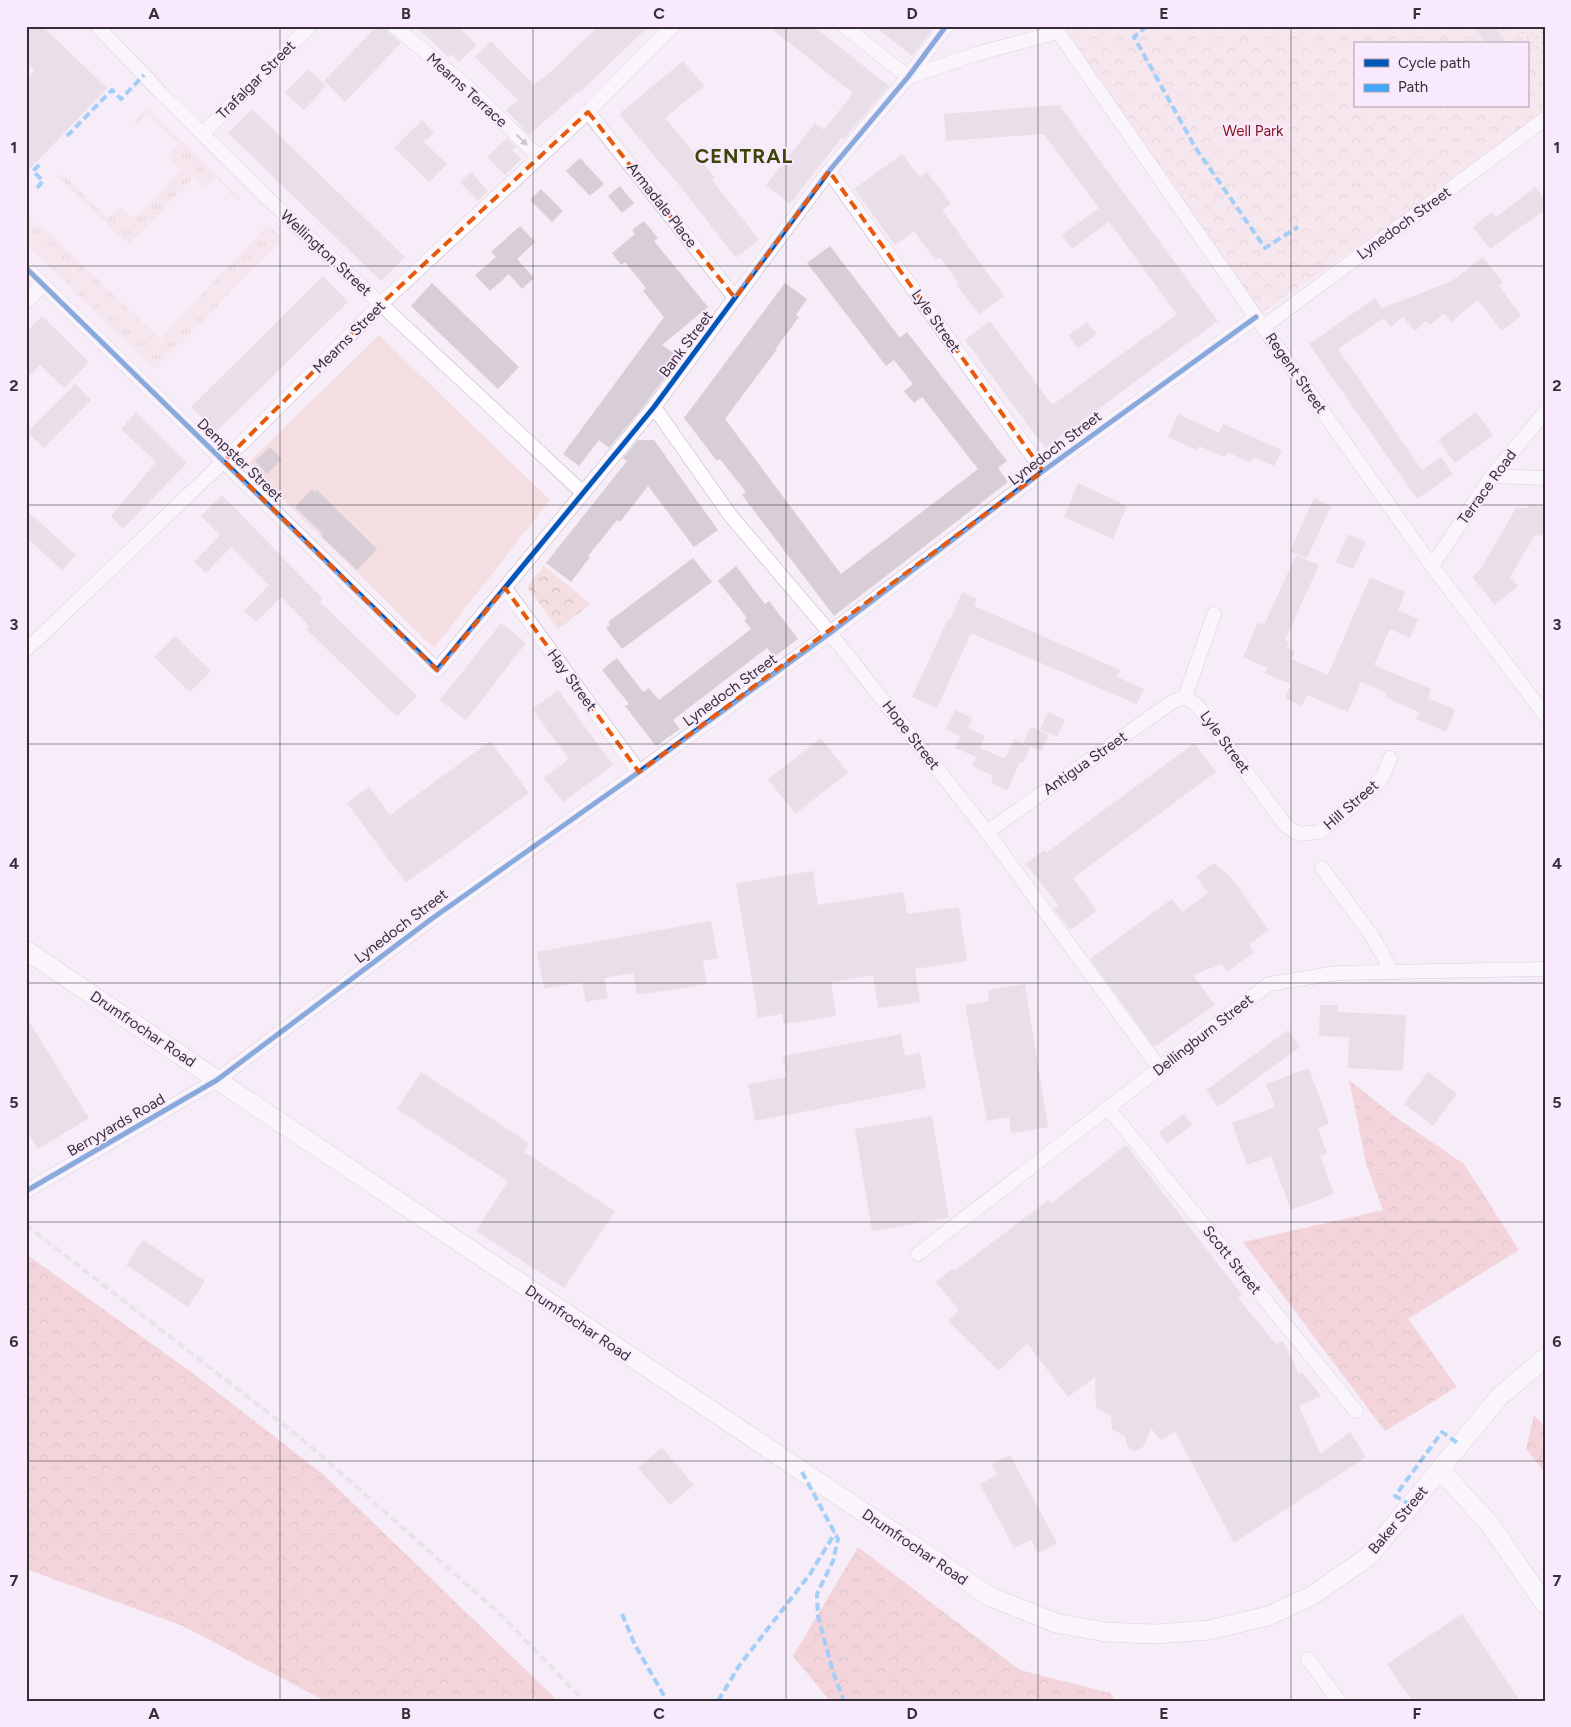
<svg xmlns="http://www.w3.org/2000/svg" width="1571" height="1727" viewBox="0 0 1571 1727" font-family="Figtree,sans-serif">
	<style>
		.grass { fill: url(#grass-tufts) }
		.forest { fill: url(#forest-crowns) }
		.park { fill: url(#park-crowns); fill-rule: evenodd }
		.garden { fill: url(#garden-dots) }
		.pitch { fill: #f5dee1 }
		.building { fill: #d8ced5 }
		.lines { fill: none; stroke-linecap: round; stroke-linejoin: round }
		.street-casing { stroke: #bab2bb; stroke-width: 15 }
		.secondary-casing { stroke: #bab2bb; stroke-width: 20 }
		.street { stroke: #fefcfe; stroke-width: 14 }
		.secondary { stroke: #fefcfe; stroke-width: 19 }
		.rail { stroke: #d9d6d9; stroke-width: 4; stroke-dasharray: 8 4; stroke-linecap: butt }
		.quiet { stroke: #3fa9f5; stroke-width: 4; stroke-dasharray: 8 4; stroke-linecap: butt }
		.cycleway-casing { stroke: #f9e9fc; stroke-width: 8 }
		.cycleway { stroke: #0057b8; stroke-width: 5 }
		.oneway { fill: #9a969b }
		.marked { fill: none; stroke: #e8590c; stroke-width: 4; stroke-dasharray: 10 6; stroke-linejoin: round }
		.grid { fill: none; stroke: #362f38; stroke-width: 1; stroke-opacity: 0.55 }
		.labels { text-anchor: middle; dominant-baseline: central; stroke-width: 4; stroke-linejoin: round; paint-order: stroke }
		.street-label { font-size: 15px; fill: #362f38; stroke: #f9e9fc }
		.park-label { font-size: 15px; fill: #85111a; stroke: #f9e9fc }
		.district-label { font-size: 20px; font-weight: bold; letter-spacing: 1px; fill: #3c460a; stroke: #f9e9fc }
		.neatline { fill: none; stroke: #362f38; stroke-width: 2 }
		.grid-label { font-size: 16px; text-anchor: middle; font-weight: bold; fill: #362f38 }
	</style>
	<defs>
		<pattern id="grass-tufts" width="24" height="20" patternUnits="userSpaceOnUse" patternTransform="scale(1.25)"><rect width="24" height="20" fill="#f5dee1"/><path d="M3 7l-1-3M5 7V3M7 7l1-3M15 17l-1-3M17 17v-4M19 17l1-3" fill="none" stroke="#d3bfc2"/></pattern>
		<pattern id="forest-crowns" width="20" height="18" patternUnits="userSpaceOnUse" patternTransform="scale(1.25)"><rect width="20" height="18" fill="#f0b7b9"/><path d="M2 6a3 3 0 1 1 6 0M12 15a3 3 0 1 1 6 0" fill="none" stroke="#c39597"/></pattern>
		<pattern id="park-crowns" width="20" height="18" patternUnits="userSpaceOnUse" patternTransform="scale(1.25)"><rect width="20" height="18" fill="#f5dee1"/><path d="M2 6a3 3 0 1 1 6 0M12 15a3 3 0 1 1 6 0" fill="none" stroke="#d3bfc2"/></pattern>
		<pattern id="garden-dots" width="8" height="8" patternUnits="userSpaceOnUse" patternTransform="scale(1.25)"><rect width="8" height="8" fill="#f5dee1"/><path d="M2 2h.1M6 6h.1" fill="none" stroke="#d3bfc2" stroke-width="1.8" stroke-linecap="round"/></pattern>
	</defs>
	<rect width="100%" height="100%" fill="#f6edf8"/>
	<g class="grass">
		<path d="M147,107l95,93 -2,2 -24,-24 -10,10 -12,-11 -65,68 -71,-68 4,-4 46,45 12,-12 14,13 47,-49 -14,-13 12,-13 -32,-31 -12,12 -1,-2z"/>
		<path d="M26,215l14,13 2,-2 118,113 108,-115 15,15 -129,131 -128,-127z"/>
	</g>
	<g class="forest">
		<path d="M1349,1080l49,39 66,45 55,86 -111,69 49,68 -72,44 -142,-189 140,-32 -16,-43z"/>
		<path d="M26,1254l164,117 134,104 234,226h-233l-142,-75 -157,-57z"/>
		<path d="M1534,1415l11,12v46l-19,-24z"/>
		<path d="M858,1547l162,123 90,23 6,8h-286l-37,-45z"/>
	</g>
	<g class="park">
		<path d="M1065,26h451l29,41v50l-289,200 -198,-285zM1355,44h172v62h-172z"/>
		<path d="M544,566l47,38 -33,25 -31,-42z"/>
	</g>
	<path class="garden" d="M1516,26h29v41z"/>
	<path class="pitch" d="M379,335l171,165 -116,148 -187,-184z"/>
	<g class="building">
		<path d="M26,26h16l65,62 -81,85v-93l9,-9 -9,-8z"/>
		<path d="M377,26h8l3,6 13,11 -56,59 -21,-21z"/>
		<path d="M408,26h50l19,19 -18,17 -8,-8 -3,3 -31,-30 -4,3z"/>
		<path d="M598,26h51l-69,66 -1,-1 -50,44 -23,-25 12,-10 -43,-43 16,-16 43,44 18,-14z"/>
		<path d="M768,26h45l76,60 -45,53 -2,-2 -52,67 -24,-19 49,-62 9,7 29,-37z"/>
		<path d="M874,26h61l-23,30z"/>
		<path d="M1474,26h20l13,18h-20z"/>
		<path d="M683,61l21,25 -39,32 50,60 -3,2 47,60 -23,18 -48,-62 -69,-82z"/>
		<path d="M308,69l18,17 -22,24 -19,-17z"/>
		<path d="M1059,105l159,216 -173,127 -80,-108 25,-19 62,84 125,-91 -68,-92 -37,27 -10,-14 37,-27 -55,-74 -98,7 -2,-27z"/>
		<path d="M252,109l153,148 -24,24 -153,-148z"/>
		<path d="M422,120l12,13 -10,9 23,22 -18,18 -35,-34z"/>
		<path d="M507,138l9,9 -4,3 9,9 -16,16 -18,-18z"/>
		<path d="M902,154l18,24 7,-6 24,32 -9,6 62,86 -25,18 -23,-30 2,-2 -18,-25 -5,3 -21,-29 -19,14 -41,-56z"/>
		<path d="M580,158l24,26 -14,12 -24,-25z"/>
		<path d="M471,172l17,19 -10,10 -18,-19z"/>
		<path d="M620,186l14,17 -12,10 -14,-17z"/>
		<path d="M1535,187l10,12v11l-55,39 -17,-22 19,-15 4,5z"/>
		<path d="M541,189l22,22 -11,11 -22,-22z"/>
		<path d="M644,221l14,17 -4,3 54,66 -46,38 18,12 -36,49 -35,42 -10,-8 -20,26 -16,-12 101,-137 -21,-26 3,-3 -21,-26 -4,3 -9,-12 23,-19 -3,-4z"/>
		<path d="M520,226l15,16 -18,17 17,19 -12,11 -13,-15 -19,17 -15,-16 21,-18 -5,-5z"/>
		<path d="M830,246l70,92 7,-6 100,129 -9,7 10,14 -174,134 -92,-121 4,-3 -26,-33 -3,2 -33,-43 101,-135 22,16 -11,16 3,2 -23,31 1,1 -52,70 116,155 137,-105 -56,-72 -8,6 -10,-12 9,-7 -19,-24 -8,6 -79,-103z"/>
		<path d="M1483,257l20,26 -4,3 22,30 -19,15 -24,-31 -27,22 -7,-9 -14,12 -4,-4 -11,10 -12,-14 -12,10 -7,-9 -46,31 84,121 19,-13 12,17 -36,25 -108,-155 66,-46 7,10 70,-27z"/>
		<path d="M323,276l25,26 -132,130 -25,-25z"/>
		<path d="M432,283l87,84 -21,22 -87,-83z"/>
		<path d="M42,316l47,46 -25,26 -24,-23 -14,14v-47z"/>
		<path d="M1087,322l10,12 -19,14 -10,-13z"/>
		<path d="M75,384l16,16 -47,48 -17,-16z"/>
		<path d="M136,412l51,51 -64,66 -12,-13 45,-54 -35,-33z"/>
		<path d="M1476,412l17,23 -38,28 -17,-23z"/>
		<path d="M1178,414l41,19 4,-9 59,26 -8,16 -21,-9 -3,5 -23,-10 -2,5 -26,-11 -2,4 -29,-13z"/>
		<path d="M638,440h16l64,90 -24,17 -46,-61 -28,36 -3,-2 -29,36 2,1 -19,25 -25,-19 81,-102 -4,-3z"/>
		<path d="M270,447l12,12 -15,15 -12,-13z"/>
		<path d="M1078,483l49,23 -14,33 -49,-22z"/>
		<path d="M312,489l3,3 2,-2 60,59 -20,21 -36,-34 2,-2 -28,-27z"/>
		<path d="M222,495l101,104 -3,3 97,94 -20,21 -91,-88 3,-3 -28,-29 -25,25 -12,-11 25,-26 -38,-38 -25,26 -12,-11 26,-27 -19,-19z"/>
		<path d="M1314,498l17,8 -24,52 -17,-7z"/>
		<path d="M1529,505l16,1v30l-10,-1 -25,42 8,9 -23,19 -23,-28 8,-7 36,-62h12z"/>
		<path d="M26,510l50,45 -14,15 -36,-33z"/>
		<path d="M1348,534l18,8 -13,27 -17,-7z"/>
		<path d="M1296,555l23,10 -34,75 4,2 -2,6 8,3 -4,8 37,16 42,-98 35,15 -7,18 20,9 -8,19 -20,-9 -16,36 57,24 -3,9 27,12 -9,22 -30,-13 3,-7 -34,-15 2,-4 -26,-11 -13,30 -41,-17 -5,11 -17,-8 6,-14 -27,-11 3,-5 -24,-11 15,-35 6,3z"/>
		<path d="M693,558l19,24 -90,67 -16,-21 4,-3 -2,-3z"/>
		<path d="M736,566l29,38 4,-3 29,38 -24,18 -7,-9 -94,72 7,9 -24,17 -31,-40 4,-2 -27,-34 15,-12 26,34 6,-4 10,12 92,-71 -7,-9 3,-2 -29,-37z"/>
		<path d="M962,592l15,7 -3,7 146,64 -3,7 27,12 -7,15 -166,-71 -34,75 -25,-11 36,-78 2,1z"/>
		<path d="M501,623l25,20 -60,77 -26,-20z"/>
		<path d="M175,636l36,35 -21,21 -36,-35z"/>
		<path d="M558,690l55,75 -50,37 -19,-24 25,-19 -37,-50z"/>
		<path d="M955,710l17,8 -4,10 17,8 -9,21 -21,-9 5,-12 -14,-7z"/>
		<path d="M1048,712l17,8 -8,17 -17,-8z"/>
		<path d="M1031,727l18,7 -8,17 -18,-8z"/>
		<path d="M821,738l27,35 -53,41 -27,-35z"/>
		<path d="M1014,739l16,8 -7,16 -3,-1 -13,28 -16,-7 2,-7 -21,-10 8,-18 25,11z"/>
		<path d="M490,741l39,52 -123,90 -59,-80 22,-16 21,28z"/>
		<path d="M1194,743l22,29 -143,106 24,33 -27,19 -16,-21 4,-4 -32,-41 18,-14 2,3z"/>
		<path d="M1214,863l15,12 40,55 -20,15 5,7 -27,20 -5,-8 -29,11 22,30 -61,42 -64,-88 82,-60 10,13 26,-19 -12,-17z"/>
		<path d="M813,871l5,34 85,-13 4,22 52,-7 8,54 -52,8 5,33 -42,6 -5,-33 -42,7 5,34 -52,8 -2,-10 -24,4 -22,-135z"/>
		<path d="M711,921l7,37 -15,3 4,23 -70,11 -4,-22 -29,5 4,20 -22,4 -4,-20 -38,7 -7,-37z"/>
		<path d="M1025,984l23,143 -37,6 -2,-16 -22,4 -22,-116 24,-4 -1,-11z"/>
		<path d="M1320,1005h18l-1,7 69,3 -3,56 -55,-3 1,-31 -30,-1z"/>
		<path d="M26,1017l63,101 -51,31 -12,-19z"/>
		<path d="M1288,1030l12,17 -82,60 -12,-17z"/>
		<path d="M901,1034l4,22 15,-3 6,35 -171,33 -7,-37 39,-7 -4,-21z"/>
		<path d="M1309,1068l20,56 -11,4 9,25 -7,3 14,38 -43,16 -20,-54 -24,9 -15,-42 43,-16 -9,-23z"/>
		<path d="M421,1072l108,71 -5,9 91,59 -51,77 -88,-57 32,-50 -111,-72z"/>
		<path d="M1428,1072l29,22 -24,32 -29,-22z"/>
		<path d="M1184,1114l8,11 -25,19 -8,-12z"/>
		<path d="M932,1116l17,102 -77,13 -17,-102z"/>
		<path d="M1126,1145l116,150 -4,3 38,46 7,-3 16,33 3,-2 19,24 -22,10 21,48 30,-22 16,25 -132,86 -59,-112 -14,10 -10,-13 -8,19 -6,4 -7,-1 -4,-7v-6l-14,-8 -1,-13 -15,-8 -1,-31 -27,20 -41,-54 -28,28 -51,-50 11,-11 -23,-28 16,-13 2,2 94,-71 3,4z"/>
		<path d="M143,1240l62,41 -17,26 -62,-42z"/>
		<path d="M662,1448l32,37 -24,20 -32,-37z"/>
		<path d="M1010,1455l47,88 -19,10 -7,-13 -17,8 -34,-64 17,-9 -5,-11z"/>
		<path d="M1462,1614l58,87h-108l-25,-37z"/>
	</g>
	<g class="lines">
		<defs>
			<g id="street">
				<path d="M97,26l64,67 104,103 318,297"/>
				<path d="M394,26l77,64 67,66"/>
				<path d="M844,26l64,51 68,-23 82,-22"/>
				<path d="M1054,26l202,291 176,249 113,149"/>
				<path d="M588,112l147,186"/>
				<path d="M202,134l108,-108"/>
				<path d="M829,171l214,300"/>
				<path d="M26,268l411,402 217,-263 175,-236 79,-94 38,-51"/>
				<path d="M26,302l17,-17"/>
				<path d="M1263,327l282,-208"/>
				<path d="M654,407l76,108 100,118 157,199 173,237"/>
				<path d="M1492,476l53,2"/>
				<path d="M1432,566l60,-90 53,-64"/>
				<path d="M505,588l134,184"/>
				<path d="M1214,614l-29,83 13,9 88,120 13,8 21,-2 40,-32 22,-22 8,-20"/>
				<path d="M26,650l198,-189 157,-157 207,-192 85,-86"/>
				<path d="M987,832l185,-130 13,-5"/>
				<path d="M1322,868l50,68 20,36"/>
				<path d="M1108,1108l248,303"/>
				<path d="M26,1191l191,-111 213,-160 209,-148 191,-139 213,-162 213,-154"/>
				<path d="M918,1254l351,-270 68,-11 208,-4"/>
				<path d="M1308,1659l31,42"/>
			</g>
			<g id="secondary">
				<path d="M26,950l191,130 772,516 67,27 49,9 50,2 54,-4 59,-14 45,-21 56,-39 130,-159 46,-39"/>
				<path d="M1440,1470l49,53 56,81"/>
			</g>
		</defs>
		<use href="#street" class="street-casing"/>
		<use href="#secondary" class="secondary-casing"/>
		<use href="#street" class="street"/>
		<use href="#secondary" class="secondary"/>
		<path class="rail" d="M26,1225l276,214 196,173 86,89"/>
		<g class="quiet">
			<path d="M1147,26l-13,11 61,110 70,101 33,-21"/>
			<path d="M67,136l45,-46 9,9 23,-24"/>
			<path d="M37,188l6,-7 -10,-10 8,-8"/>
			<path d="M802,1472l36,67 -5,22 -16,33 1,22 15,56 11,29"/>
			<path d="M1411,1505l-16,-9 47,-64 18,13"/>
			<path d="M622,1614l13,31 32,56"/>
			<path d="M718,1701l21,-35 71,-92 25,-41"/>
		</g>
		<defs>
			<g id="cycleway">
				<path d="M26,268l411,402 217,-263 175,-236 79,-94 38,-51"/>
				<path d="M26,1191l191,-111 213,-160 209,-148 191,-139 213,-162 213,-154"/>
			</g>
		</defs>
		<use href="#cycleway" class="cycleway-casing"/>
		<use href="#cycleway" class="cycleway"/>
	</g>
	<defs><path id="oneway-solid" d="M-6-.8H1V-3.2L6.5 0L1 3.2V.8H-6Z" transform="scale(1.25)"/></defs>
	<use class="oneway" href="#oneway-solid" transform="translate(522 140) rotate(45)"/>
	<path d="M0 0H1571V1727H0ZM588,112l147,186 94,-127 214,300 -404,301 -134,-184 -68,82 -213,-209 157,-157z" fill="#f6edf8" fill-opacity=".55" fill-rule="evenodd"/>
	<path class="marked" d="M588,112l147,186 94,-127 214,300 -404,301 -134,-184 -68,82 -213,-209 157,-157z"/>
	<path class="grid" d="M280,26v1675M533,26v1675M786,26v1675M1038,26v1675M1291,26v1675M26,266h1519M26,505h1519M26,744h1519M26,983h1519M26,1222h1519M26,1461h1519"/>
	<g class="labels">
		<g class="street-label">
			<text transform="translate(256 80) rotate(-45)">Trafalgar Street</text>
			<text transform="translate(467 90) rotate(42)">Mearns Terrace</text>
			<text transform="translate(662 205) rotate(52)">Armadale Place</text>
			<text transform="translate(1404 223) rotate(-36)">Lynedoch Street</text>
			<text transform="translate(326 253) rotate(43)">Wellington Street</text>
			<text transform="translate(936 321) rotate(55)">Lyle Street</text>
			<text transform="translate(349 337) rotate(-45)">Mearns Street</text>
			<text transform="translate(686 344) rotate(-53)">Bank Street</text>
			<text transform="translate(1296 373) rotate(55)">Regent Street</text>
			<text transform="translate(1055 448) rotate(-37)">Lynedoch Street</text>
			<text transform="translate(240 460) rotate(44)">Dempster Street</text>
			<text transform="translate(1487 487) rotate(-54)">Terrace Road</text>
			<text transform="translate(572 680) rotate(54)">Hay Street</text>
			<text transform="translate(730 690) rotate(-36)">Lynedoch Street</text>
			<text transform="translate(911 735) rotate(52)">Hope Street</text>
			<text transform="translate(1225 742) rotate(54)">Lyle Street</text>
			<text transform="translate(1085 763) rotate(-35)">Antigua Street</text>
			<text transform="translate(1351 805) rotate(-41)">Hill Street</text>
			<text transform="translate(401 926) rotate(-37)">Lynedoch Street</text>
			<text transform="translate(143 1029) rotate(34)">Drumfrochar Road</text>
			<text transform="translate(1203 1035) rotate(-38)">Dellingburn Street</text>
			<text transform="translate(116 1125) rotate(-30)">Berryyards Road</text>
			<text transform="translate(1232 1260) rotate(51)">Scott Street</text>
			<text transform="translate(578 1323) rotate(34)">Drumfrochar Road</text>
			<text transform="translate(1398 1520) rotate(-50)">Baker Street</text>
			<text transform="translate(915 1547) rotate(34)">Drumfrochar Road</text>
		</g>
		<g class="park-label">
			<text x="1253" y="131">Well Park</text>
		</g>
		<g class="district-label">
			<text x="744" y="156">CENTRAL</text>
		</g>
	</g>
	<rect width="1571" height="1727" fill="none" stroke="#f9e9fc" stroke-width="55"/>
	<rect x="1354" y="42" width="175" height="65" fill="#f9e9fc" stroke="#ab9fae"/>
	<rect x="1364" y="59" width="25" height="8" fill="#0057b8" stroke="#ab9fae"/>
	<text x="1398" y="68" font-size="15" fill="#362f38">Cycle path</text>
	<rect x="1364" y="84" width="25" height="8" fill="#3fa9f5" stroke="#ab9fae"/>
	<text x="1398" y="92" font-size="15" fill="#362f38">Path</text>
	<rect x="28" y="28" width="1516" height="1672" class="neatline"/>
	<g class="grid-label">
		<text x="154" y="19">A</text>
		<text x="406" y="19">B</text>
		<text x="659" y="19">C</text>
		<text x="912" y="19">D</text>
		<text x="1164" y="19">E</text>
		<text x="1417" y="19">F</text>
		<text x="14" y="153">1</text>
		<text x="1557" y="153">1</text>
		<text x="14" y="391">2</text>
		<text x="1557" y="391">2</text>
		<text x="14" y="630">3</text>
		<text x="1557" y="630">3</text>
		<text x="14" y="869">4</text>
		<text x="1557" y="869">4</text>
		<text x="14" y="1108">5</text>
		<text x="1557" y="1108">5</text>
		<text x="14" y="1347">6</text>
		<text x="1557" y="1347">6</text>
		<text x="14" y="1586">7</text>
		<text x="1557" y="1586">7</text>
		<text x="154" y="1719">A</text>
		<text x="406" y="1719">B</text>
		<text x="659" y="1719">C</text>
		<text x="912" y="1719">D</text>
		<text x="1164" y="1719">E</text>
		<text x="1417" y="1719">F</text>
	</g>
</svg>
